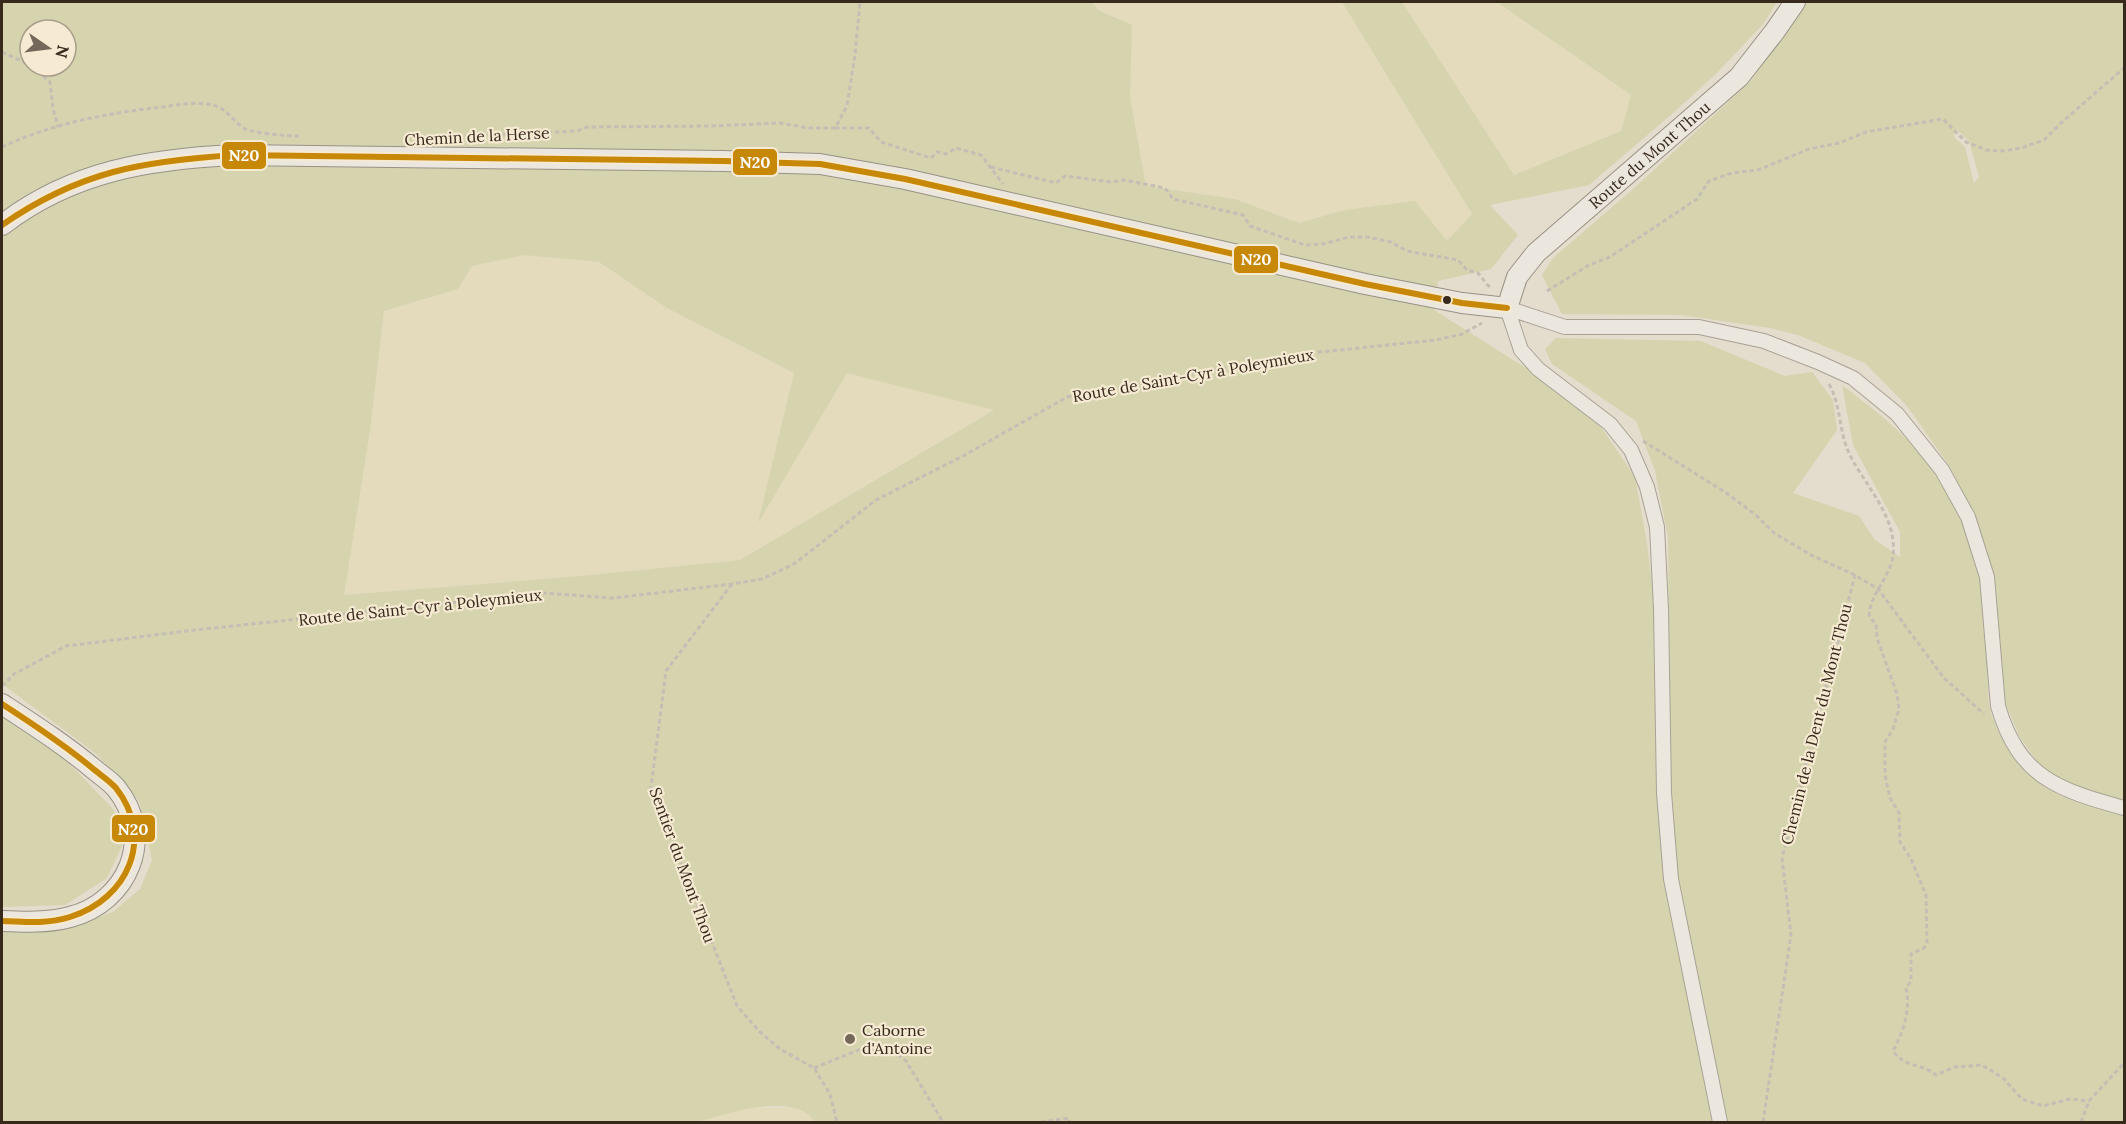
<svg xmlns="http://www.w3.org/2000/svg" width="2126" height="1124" viewBox="0 0 2126 1124" font-family="Lora,serif">
	<style>
		.farmland { fill: #e4dbbc }
		.green { fill: #d5d4ae; fill-rule: evenodd }
		.lines { fill: none; stroke-linecap: round; stroke-linejoin: round }
		.street-casing { stroke: #a9a196; stroke-width: 16 }
		.secondary-casing { stroke: #999185; stroke-width: 22 }
		.path { stroke: #c5beb4; stroke-width: 3; stroke-dasharray: 4.5 3; stroke-linecap: butt }
		.street { stroke: #ece7de; stroke-width: 14 }
		.secondary { stroke: #ece7de; stroke-width: 20 }
		.bus-1-casing { stroke: #f6ead2; stroke-width: 10 }
		.bus-1 { stroke: #c78707; stroke-width: 6 }
		.bus-dot { fill: #38291d; stroke: #f6ead2; stroke-width: 2 }
		.poi-dot { fill: #74685a; stroke: #f6ead2; stroke-width: 2 }
		.labels { text-anchor: middle; dominant-baseline: central; stroke-width: 4.5; stroke-linejoin: round; paint-order: stroke }
		.street-label { font-size: 16px; fill: #38291d; stroke: #f6ead2 }
		.poi-label { font-size: 16px; fill: #38291d; stroke: #f6ead2; text-anchor: start }
		.line-badge { stroke: #f6ead2; stroke-width: 2 }
		.badge-label { font-size: 16px; text-anchor: middle; font-weight: bold; fill: #fff }
	</style>
	<rect width="100%" height="100%" fill="#e4dccc"/>
	<g class="farmland">
		<path d="M1092,2h250l130,212 -25,28 -102,-32 -46,13 -64,-24 -89,-13 -16,-88 2,-73 -34,-15z"/>
		<path d="M1402,2h95l134,93 -10,36 -107,44z"/>
		<path d="M524,255l75,7 68,46 127,65 -35,147 88,-147 148,36 -255,151 -160,16 -237,19 27,-165 14,-119 74,-22 14,-23z"/>
		<path d="M792,1107l18,8 5,7h-118l49,-14z"/>
	</g>
	<g class="green">
		<path d="M2,2h1090l6,8 34,15 -2,73 16,88 89,13 64,24 46,-13 70,-9 32,40 25,-27 -130,-212h60l112,173 107,-44 10,-36 -134,-93h280l-13,21 -46,49 -45,41 -84,72 -99,20 28,30 -27,34 -53,12 -4,29 100,63 67,54 34,50 12,66 8,67 5,185 55,327h-900c-21,-32 -88,-8 -118,0h-695v-193l77,-5 34,-12 27,-23 12,-29 -13,-59 -17,-21 -27,-27 -93,-69zM30,30h36v36h-36zM524,255l75,7 68,46 127,65 -36,150 89,-150 147,37 -254,150 -160,16 -236,19 26,-165 14,-119 74,-22 14,-23z"/>
		<path d="M1806,2h318v799l-58,-18 -26,-18 -21,-29 -15,-37 -12,-129 -17,-56 -27,-50 -41,-58 -42,-43 -67,-28 -28,-7 -89,-13 -119,-1 -20,-39 11,-17 79,-68 119,-109zM1956,129l13,12 10,36 -5,6 -9,-36 -11,-10z"/>
		<path d="M1556,338l145,3 84,35 27,-4 21,28 4,30 -44,63 66,23 16,24 25,17v-25l-47,-87 -11,-60c51,39 96,75 123,136 20,45 20,95 22,143 1,14 0,31 3,45 8,33 35,68 65,84 21,11 46,15 69,21v308h-398l-52,-246 -4,-83 -2,-256 -13,-66 -19,-50 -84,-57 -7,-15z"/>
		<path d="M2,717l63,42 49,51 8,36 -15,32 -42,27 -63,2z"/>
	</g>
	<g class="lines">
		<defs>
			<g id="street">
				<path d="M1507,308l58,19h134l65,14 54,21 35,16 44,36 45,56 26,47 19,60 11,129c21,72 61,84 126,102"/>
				<path d="M1507,308l14,42 17,19 72,55 21,26 16,37 10,40 4,82 3,184 7,86 49,243"/>
			</g>
			<g id="secondary">
				<path id="s1" d="M2,225c70,-54 147,-66 233,-70l488,6 97,3 85,15 460,105 97,19 45,5 10,-31 19,-24 203,-176 36,-46 20,-29"/>
				<path d="M2,704c32,21 63,41 93,66 7,6 15,11 21,18 40,49 12,114 -46,129 -23,6 -45,5 -68,4"/>
			</g>
		</defs>
		<use href="#street" class="street-casing"/>
		<use href="#secondary" class="secondary-casing"/>
		<g class="path">
			<path d="M2,52l28,13"/>
			<path d="M32,66l18,16 3,27 5,18"/>
			<path d="M835,128h34l12,14 50,16 6,-6 9,2 10,-6 25,7 22,29"/>
			<path d="M420,138l157,-7 10,-4 124,-1 69,-3 29,5h26l12,-22 8,-51 5,-53"/>
			<path d="M2,147c48,-23 106,-34 160,-40 16,-2 33,-6 50,-2 16,3 21,17 33,24 7,4 44,7 54,7"/>
			<path d="M991,167l65,16 9,-7 46,6 13,-2 41,8 8,11 70,16 7,11 55,19 18,-1 26,-7h18l24,5 16,9 51,9 9,10 11,3 13,16"/>
			<path d="M1547,291l42,-26 21,-8 87,-58 12,-18 23,-8 26,-3 51,-21 30,-6 27,-11 77,-13 23,23 20,8 18,1 17,-3 23,-8 17,-17 63,-55"/>
			<path d="M1829,384c12,22 10,46 19,67 15,33 50,65 45,105 -3,21 -22,37 -24,59l7,10 1,13 20,56 2,15 -6,20 -8,13v33l5,23 9,15 1,29 11,17 15,36 1,48 -3,5 -13,6v27l-5,7c5,22 -3,44 -13,63 13,18 27,11 43,24l19,-8 27,-2 21,13 19,21 21,7 27,-7 19,2"/>
			<path d="M1643,441l82,51 32,24 17,17 37,22 44,20 23,14 66,89 40,36"/>
			<path d="M732,584l-66,87 -15,116 86,219 23,26 20,17 34,19 16,26 7,28"/>
			<path d="M2,686l12,-12 52,-28 129,-16 349,-37 69,5 119,-14 30,-5 32,-15 82,-64 87,-44 104,-59 234,-43 135,-14 26,-6 20,-11"/>
			<path d="M814,1068l47,-19 27,-2 18,14 37,61"/>
			<path d="M1041,1122l28,-4v4"/>
			<path d="M1763,1122l28,-187 -9,-77 73,-283"/>
			<path d="M2081,1122l8,-21 35,-38"/>
		</g>
		<use href="#street" class="street"/>
		<use href="#secondary" class="secondary"/>
		<defs>
			<g id="bus-1">
				<path d="M2,225c78,-54 141,-64 233,-70l488,6 97,3 85,15 460,105 97,19 45,5"/>
				<path d="M2,704c31,20 61,40 89,63 8,7 18,13 25,21 39,50 12,111 -46,129 -22,7 -46,5 -68,4"/>
			</g>
		</defs>
		<use href="#bus-1" class="bus-1-casing"/>
		<use href="#bus-1" class="bus-1"/>
	</g>
	<circle class="bus-dot" cx="1447" cy="300" r="5"/>
	<circle class="poi-dot" cx="850" cy="1039" r="6"/>
	<g class="labels">
		<g class="street-label">
			<text transform="translate(477 136) rotate(-3)">Chemin de la Herse</text>
			<text stroke="none"><textPath href="#s1" startOffset="1748">Route du Mont Thou</textPath></text>
			<text transform="translate(1193 375) rotate(-10)">Route de Saint-Cyr à Poleymieux</text>
			<text transform="translate(420 607) rotate(-6)">Route de Saint-Cyr à Poleymieux</text>
			<text transform="translate(1816 724) rotate(-76)">Chemin de la Dent du Mont Thou</text>
			<text transform="translate(683 865) rotate(70)">Sentier du Mont Thou</text>
		</g>
		<g class="poi-label">
			<text x="862" y="1030">Caborne<tspan x="862" dy="18">d'Antoine</tspan></text>
		</g>
	</g>
	<g class="line-badge">
		<rect x="221" y="141" width="46" height="29" rx="6" fill="#c78707"/>
		<rect x="732" y="148" width="46" height="28" rx="6" fill="#c78707"/>
		<rect x="1233" y="245" width="46" height="29" rx="6" fill="#c78707"/>
		<rect x="111" y="814" width="45" height="29" rx="6" fill="#c78707"/>
	</g>
	<g class="badge-label">
		<text x="244" y="161">N20</text>
		<text x="755" y="168">N20</text>
		<text x="1256" y="265">N20</text>
		<text x="133" y="835">N20</text>
	</g>
	<rect width="2126" height="1124" fill="none" stroke="#38291d" stroke-width="6"/>
	<g transform="translate(48 48) rotate(104)"><circle r="28" fill="#f6ead2" stroke="#aa9d8a" stroke-width="1.5"/>
	<path d="M0-4.5L10 22L0 15L-10 22Z" fill="#74685a"/>
	<text y="-9" font-size="16" font-weight="bold" text-anchor="middle" fill="#38291d">N</text>
	</g>
</svg>
